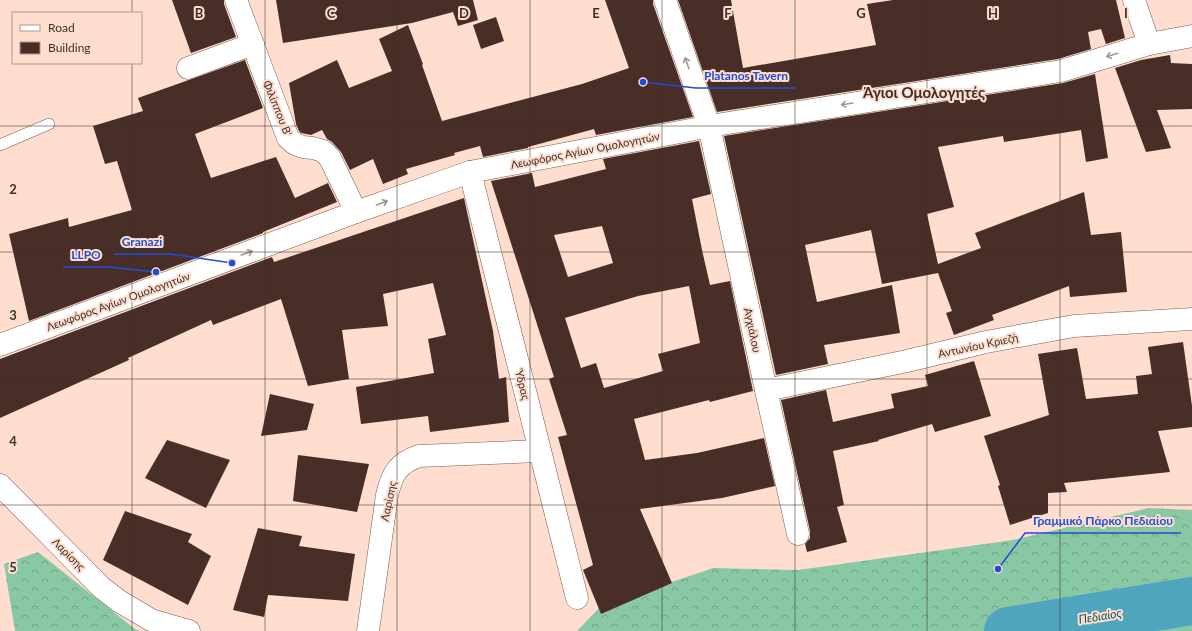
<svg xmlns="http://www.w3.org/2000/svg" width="1192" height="631" viewBox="0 0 1192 631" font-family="Lato,sans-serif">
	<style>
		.forest { fill: url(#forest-crowns) }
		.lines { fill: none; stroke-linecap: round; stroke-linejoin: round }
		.river { stroke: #4ea5bd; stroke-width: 48 }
		.building { fill: #492e27; fill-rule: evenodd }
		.lane-casing { stroke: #785c4e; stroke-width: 12 }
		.street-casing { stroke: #785c4e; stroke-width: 23 }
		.lane { stroke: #fff; stroke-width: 11 }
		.street { stroke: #fff; stroke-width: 22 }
		.oneway { stroke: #9e9894 }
		.grid { fill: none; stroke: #3d302a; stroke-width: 1; stroke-opacity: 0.55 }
		.labels { text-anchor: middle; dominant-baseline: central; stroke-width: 4; stroke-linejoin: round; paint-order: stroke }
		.street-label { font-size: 11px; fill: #3d302a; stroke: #ffdecf }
		.water-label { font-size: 12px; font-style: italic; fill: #065365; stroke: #ffdecf }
		.district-label { font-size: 15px; font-weight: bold; fill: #3d302a; stroke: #ffdecf }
		.grid-label { font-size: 13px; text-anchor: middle; font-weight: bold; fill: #3d302a; stroke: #ffdecf; stroke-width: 4; stroke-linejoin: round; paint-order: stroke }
		.leader { fill: none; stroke: #1d4ed8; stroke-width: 1.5 }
		.callout-dot { fill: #1d4ed8; stroke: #ffdecf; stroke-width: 1.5 }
		.callout-label { font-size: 12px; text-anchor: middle; font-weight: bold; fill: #1d4ed8; stroke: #ffdecf; stroke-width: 4; stroke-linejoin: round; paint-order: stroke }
	</style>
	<defs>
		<pattern id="forest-crowns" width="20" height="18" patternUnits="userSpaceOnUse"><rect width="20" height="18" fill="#89c8a5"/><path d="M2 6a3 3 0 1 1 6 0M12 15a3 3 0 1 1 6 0" fill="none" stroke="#71a387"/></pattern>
	</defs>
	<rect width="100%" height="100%" fill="#ffdecf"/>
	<g class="forest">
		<path d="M1149,508l43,2v121h-615l24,-25 112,-38 85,2 215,-30z"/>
		<path d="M38,552l97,77 5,2h-125l-11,-67z"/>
	</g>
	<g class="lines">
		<path class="river" d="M1008,631l184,-30"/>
	</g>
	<g class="building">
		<path d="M172,0h52v4l12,33 -45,16z"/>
		<path d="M276,0h197l5,20 -20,6 -5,-14 -41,11 -129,20z"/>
		<path d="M605,0h48v4l40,113 -97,18 -2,-6 -66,18v1l-45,9 -3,-11 -26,7 1,2 -49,14 2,5 -25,10 -10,-25 -23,11 -9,-18 -9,-10 -5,-3 -5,-9 -11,5 -10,-2 -2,-2 -3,-7 -7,-41 48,-23 12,28 43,-17 -13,-32 29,-14 15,39 -1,1 20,56 140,-37 47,-16z"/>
		<path d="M678,0h53l12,68 133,-23 -9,-41 26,-4h223l9,38 -19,6 -5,-15 -13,3 3,17 -33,10 -341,53z"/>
		<path d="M496,17l8,24 -23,8 -8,-24z"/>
		<path d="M1170,55l1,8 21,1v45l-35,1 14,38 -25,4 -31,-84 26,-8z"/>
		<path d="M245,60l18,48 -68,26 16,44 65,-21 19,41 33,-15 9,19 -74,30v1l-234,88 -20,-87 59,-16 1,9 63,-17 -15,-49 -12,3 -12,-38 50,-15 -5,-13z"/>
		<path d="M1095,74l13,84 -22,4 -5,-32 -77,12 -1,-6 -65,11 16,60 -27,7 11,50 43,-16 -6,-15 109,-41 7,43 30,-3 6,60 -57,5 -1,-11 -77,29 2,5 -40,15 -8,-22 6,-2 -14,-38 -56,11 -11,-54 -66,15 12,57 75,-17 8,48 -76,12 4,19 -52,11 -52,-239 339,-53z"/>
		<path d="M699,141l12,53 -19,5 10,51 8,35 20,-4 23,110 -43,11 -1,-2 -75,19 11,41 52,-7 67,-15 11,48 -53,12 -82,11 32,74 -71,31 -18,-44 10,-5 -35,-128 9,-2 -18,-56 5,-2 -63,-196 41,-8 3,14 71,-18 -3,-10zM602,226l11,37 -45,14 -14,-42zM689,286l11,57 -42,11 5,17 -59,17 -8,-25 -15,5 -16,-50 73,-22z"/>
		<path d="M464,198l29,133 6,48 7,-2 3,45 -79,10 -2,-16 -67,8 -5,-37 78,-14 -6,-34 18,-4 -13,-52 -50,11 5,32 -46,4 7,49 -41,7 -27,-87 -68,26 -2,-5 -83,38 1,2 -129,58v-59l272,-102 2,5z"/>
		<path d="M1183,342l9,64v21l-34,4 12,41 -106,11 3,9 -19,1v20l-38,12 -12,-39 2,-1 -16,-49 65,-21 -11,-61 39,-6 9,51 52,-5 -2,-18 16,-2 -4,-27z"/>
		<path d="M974,361l17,55 -56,16 -3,-8 -54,16 1,1 -46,10 11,54 -7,2 10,35 -40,10 -2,-8 5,-6v-7l-29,-131 45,-10 7,32 61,-14 -3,-14 37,-8 -3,-11z"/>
		<path d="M270,394l44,10 -7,26 -46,6z"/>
		<path d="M167,440l63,20 -24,48 -61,-30z"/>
		<path d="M298,455l71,9 -12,48 -64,-11z"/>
		<path d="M125,511l67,23 -4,8 23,14 -23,49 -85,-45z"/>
		<path d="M258,528l44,8 -3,10 56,8 -7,47 -80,-6 -4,22 -31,-7z"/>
	</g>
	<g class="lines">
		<defs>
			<path id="lane" d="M0,145l49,-21"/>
			<g id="street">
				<path d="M236,0l52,138 7,6 8,3 10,1 10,3 7,7 26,54"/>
				<path d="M665,0l44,126 57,264 32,144"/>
				<path d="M1134,0l15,44"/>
				<path d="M188,68l65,-24"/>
				<path d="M470,172l107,426"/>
				<path d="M0,345l356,-133 114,-40 246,-47 345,-54 88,-27 43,-8"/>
				<path d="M766,390l141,-29 79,-19 88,-16 118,-7"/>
				<path d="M0,485l102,103 17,13 32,19 38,11"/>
				<path d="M368,631l19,-136c5,-21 11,-32 32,-39l121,-5"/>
			</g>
		</defs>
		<use href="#lane" class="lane-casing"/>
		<use href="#street" class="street-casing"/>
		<use href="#lane" class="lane"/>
		<use href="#street" class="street"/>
	</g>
	<defs><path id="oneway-shaft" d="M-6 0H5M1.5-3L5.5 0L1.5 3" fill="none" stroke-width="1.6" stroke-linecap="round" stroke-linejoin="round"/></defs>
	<g class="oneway">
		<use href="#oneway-shaft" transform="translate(1112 55) rotate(163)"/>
		<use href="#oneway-shaft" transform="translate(687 63) rotate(-109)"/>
		<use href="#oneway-shaft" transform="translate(847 104) rotate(171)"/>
		<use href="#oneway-shaft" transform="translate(382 203) rotate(-20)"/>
		<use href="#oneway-shaft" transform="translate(247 253) rotate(-20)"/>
	</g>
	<path class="grid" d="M132,0v13M265,0v631M397,0v631M530,0v631M662,0v631M795,0v631M927,0v631M1060,0v631M132,63v568M0,126h1192M0,252h1192M0,379h1192M0,505h1192"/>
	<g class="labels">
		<g class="street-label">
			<text transform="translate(278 108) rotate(68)">Φιλίππου Β'</text>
			<text transform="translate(585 150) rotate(-11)">Λεωφόρος Αγίων Ομολογητών</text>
			<text transform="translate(118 301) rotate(-20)">Λεωφόρος Αγίων Ομολογητών</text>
			<text transform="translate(753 330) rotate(78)">Αγχιάλου</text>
			<text transform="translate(978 345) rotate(-12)">Αντωνίου Κριεζή</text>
			<text transform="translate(523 385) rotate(76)">Ύδρας</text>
			<text transform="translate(388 501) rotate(-78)">Λαρίσης</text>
			<text transform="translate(69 554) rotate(45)">Λαρίσης</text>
		</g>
		<g class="water-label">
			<text transform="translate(1100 616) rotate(-9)">Πεδιαίος</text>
		</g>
		<g class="district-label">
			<text x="924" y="92">Άγιοι Ομολογητές</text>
		</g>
	</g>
	<g class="grid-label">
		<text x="199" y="18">B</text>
		<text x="331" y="18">C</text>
		<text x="464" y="18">D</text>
		<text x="596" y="18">E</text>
		<text x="728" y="18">F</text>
		<text x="861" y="18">G</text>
		<text x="993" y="18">H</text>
		<text x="1126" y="18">I</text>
		<text x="13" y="194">2</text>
		<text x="13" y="320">3</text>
		<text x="13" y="446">4</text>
		<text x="13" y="572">5</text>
	</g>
	<path class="leader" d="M643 82L696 88H796M232 263L171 254H114M156 272L109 267H63M998 569L1025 533H1181"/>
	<g class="callout-dot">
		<circle cx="643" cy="82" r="4"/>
		<circle cx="232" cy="263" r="4"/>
		<circle cx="156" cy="272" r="4"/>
		<circle cx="998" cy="569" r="4"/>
	</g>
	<g class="callout-label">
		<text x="746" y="80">Platanos Tavern</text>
		<text x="142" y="246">Granazi</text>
		<text x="86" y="259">LLPO</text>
		<text x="1103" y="525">Γραμμικό Πάρκο Πεδιαίου</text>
	</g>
	<rect x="12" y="12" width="130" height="52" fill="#ffdecf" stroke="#b1988d"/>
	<rect x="20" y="25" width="20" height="6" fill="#ffffff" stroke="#b1988d"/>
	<text x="48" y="32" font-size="12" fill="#3d302a">Road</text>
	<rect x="20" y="42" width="20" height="12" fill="#492e27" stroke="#b1988d"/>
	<text x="48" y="52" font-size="12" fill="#3d302a">Building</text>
</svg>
